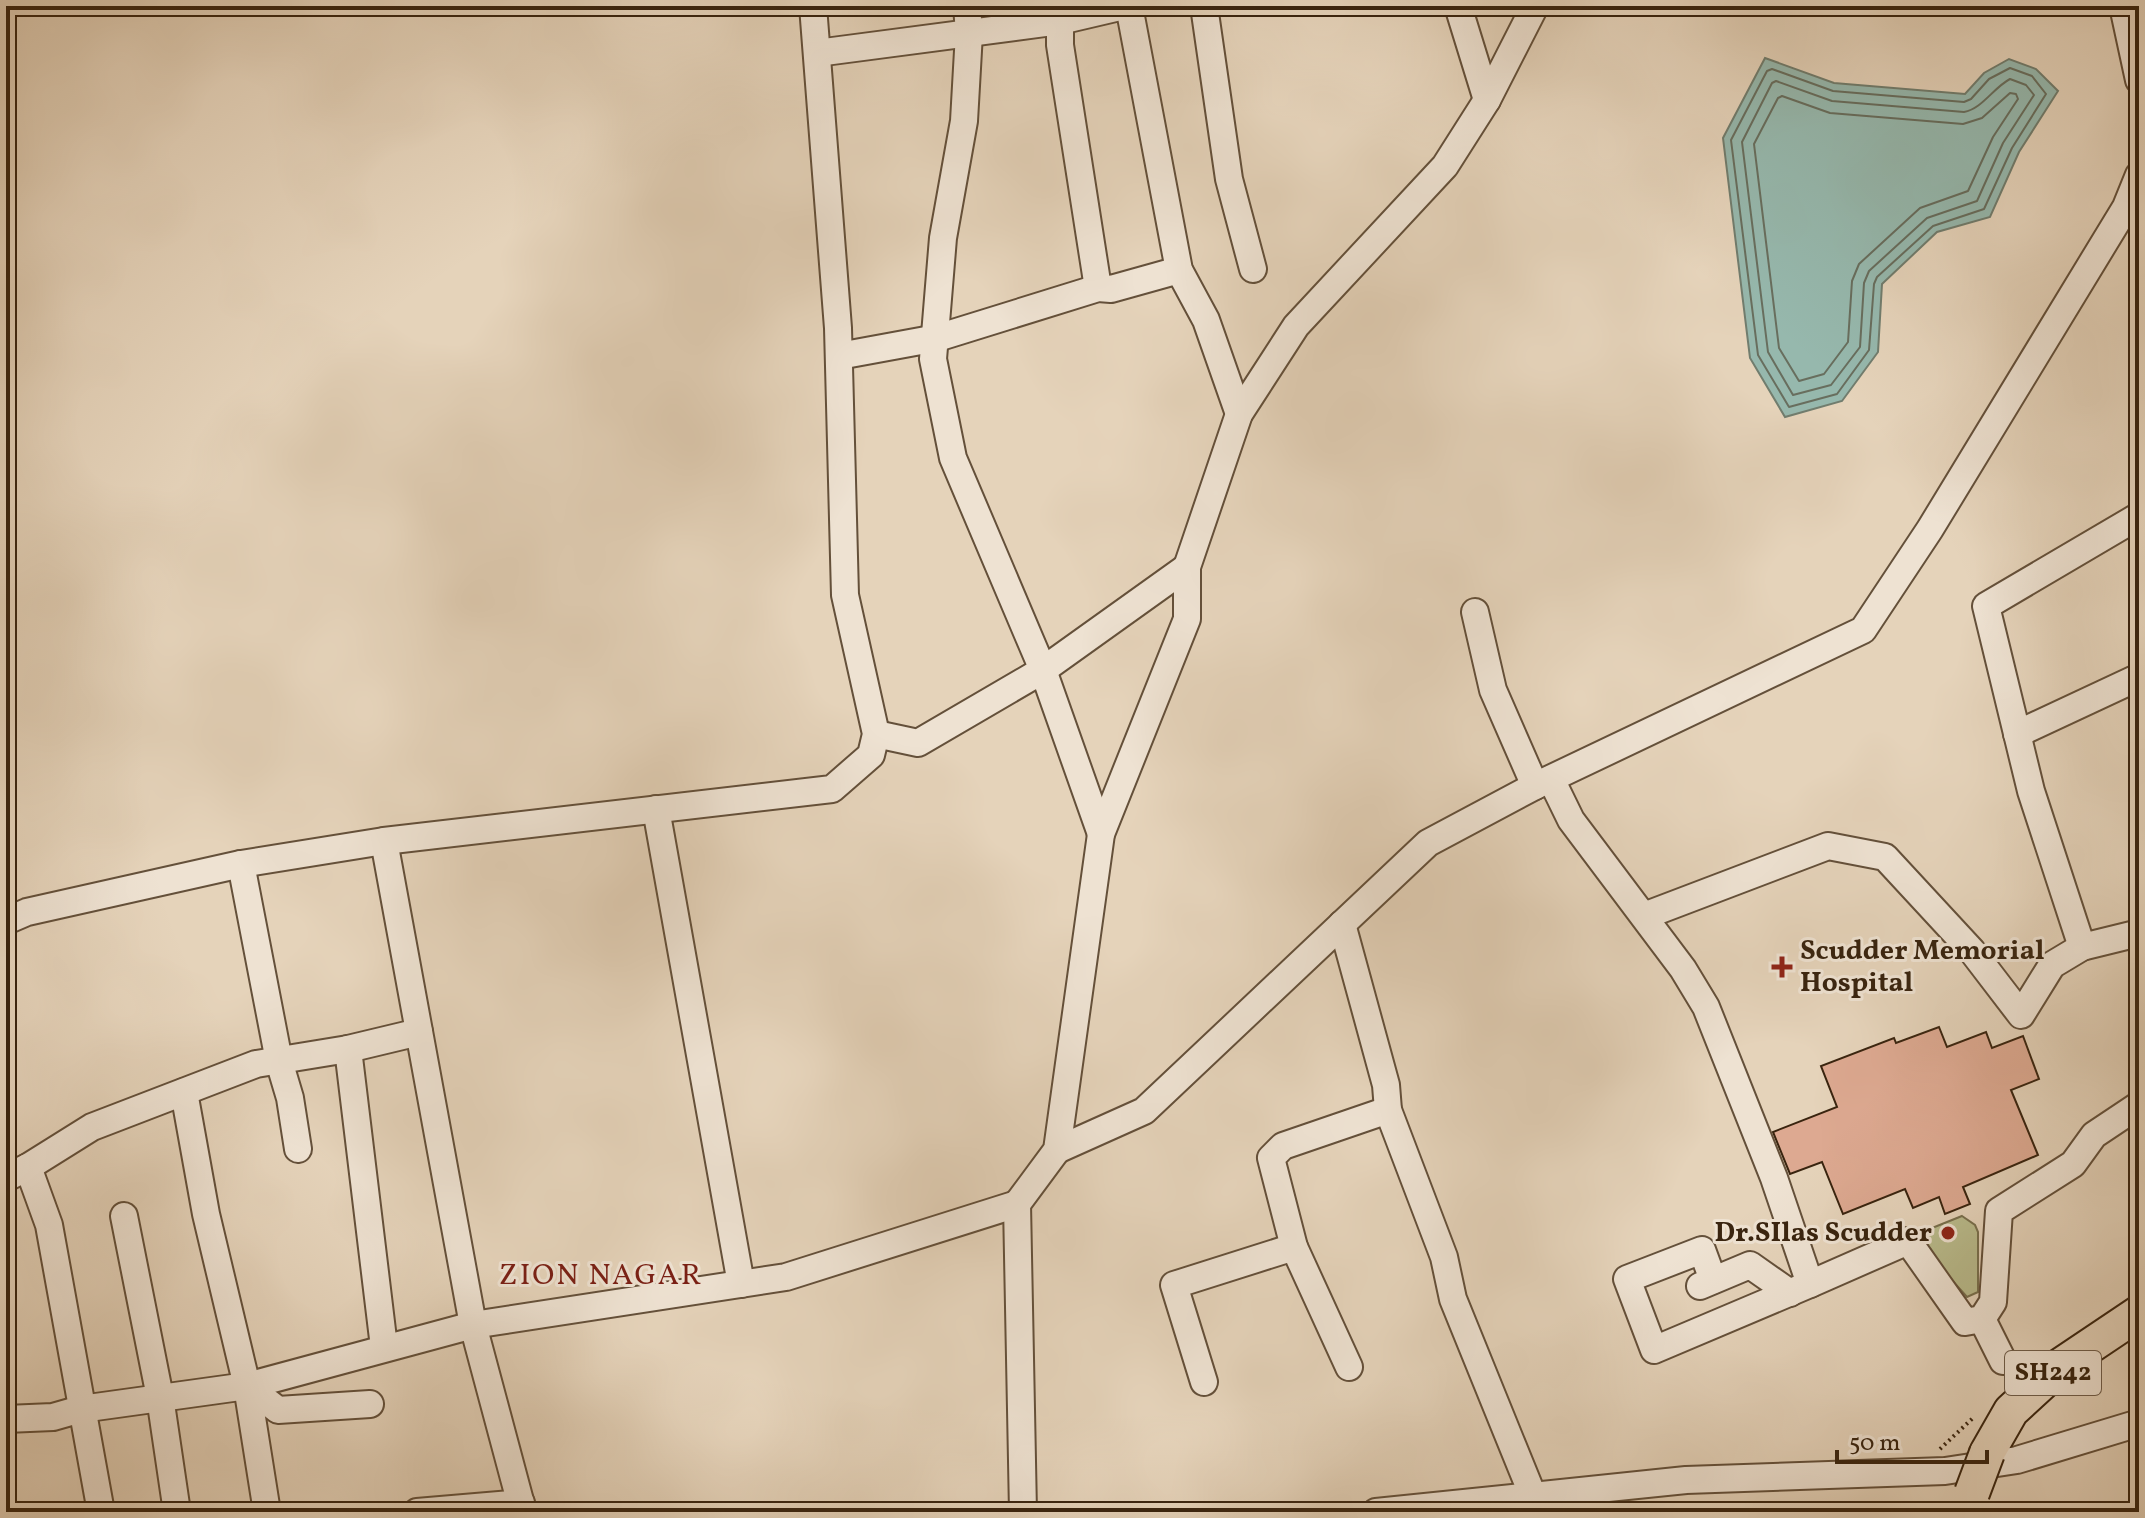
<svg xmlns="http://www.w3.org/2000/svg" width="2145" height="1518" viewBox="0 0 2145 1518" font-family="Vollkorn,serif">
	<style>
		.green { fill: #b9bb8c; stroke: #79704e; stroke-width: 2 }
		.water { fill: #96b8ad; stroke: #717d6e; stroke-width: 2 }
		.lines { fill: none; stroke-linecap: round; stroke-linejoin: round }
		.shore { stroke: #686e5e; stroke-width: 2 }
		.building { fill: #dda991; stroke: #39240f; stroke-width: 2 }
		.minor-casing { stroke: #64503a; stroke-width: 30 }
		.major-casing { stroke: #39240f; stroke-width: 38 }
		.path { stroke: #39240f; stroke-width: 4; stroke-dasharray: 2 4; stroke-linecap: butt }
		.minor { stroke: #eee2d2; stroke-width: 26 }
		.major { stroke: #e5d3ba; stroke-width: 34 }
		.major-bridge-casing { stroke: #39240f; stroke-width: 38; stroke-linecap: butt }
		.major-bridge { stroke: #e5d3ba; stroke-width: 34 }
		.poi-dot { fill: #8f2418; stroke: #eee2d2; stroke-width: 3 }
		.labels { text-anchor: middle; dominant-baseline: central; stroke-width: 6; stroke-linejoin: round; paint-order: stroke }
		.shield { fill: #eee2d2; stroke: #6f5d4a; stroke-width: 2 }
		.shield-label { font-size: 26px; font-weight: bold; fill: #39240f }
		.poi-label { font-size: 28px; font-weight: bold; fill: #39240f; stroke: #eee2d2; text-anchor: start }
		.neighbourhood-label { font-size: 30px; letter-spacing: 2px; fill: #7a1f14; stroke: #eee2d2 }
	</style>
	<rect width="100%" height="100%" fill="#e5d3ba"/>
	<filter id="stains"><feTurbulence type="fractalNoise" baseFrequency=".0025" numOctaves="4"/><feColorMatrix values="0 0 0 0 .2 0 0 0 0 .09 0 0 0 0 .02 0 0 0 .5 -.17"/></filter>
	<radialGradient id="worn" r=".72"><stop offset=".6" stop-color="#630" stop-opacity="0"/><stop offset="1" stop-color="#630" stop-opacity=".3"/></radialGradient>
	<path class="green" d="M1962,1216l13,9 3,7v60l-11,5 -41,-46 -3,-7 4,-14z"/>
	<path class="water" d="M1765,58l69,25 131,11 19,-21 25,-14 27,10 22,22 -39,61 -29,65 -53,15 -55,52 -4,68 -36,49 -57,16 -35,-59 -27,-220z"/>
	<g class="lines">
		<g class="shore">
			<path d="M2010,68l22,8 14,18 -34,54 -28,61 -51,17 -56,51 -3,7 -5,66 -32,44 -48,13 -31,-52 -27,-215 36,-69 5,-2 61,22 131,11 7,-3 18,-20z"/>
			<path d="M2010,79l16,6 8,10 -31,48 -26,58 -50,17 -58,53 -5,12 -4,64 -29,38 -38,10 -25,-43 -26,-210 30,-59 4,-2 56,20 132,11c18,-3 29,-24 46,-33z"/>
			<path d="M2010,93l6,1 2,5 -25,38 -25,54 -48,17 -61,56 -7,17 -4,61 -24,32 -25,7 -20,-33 -25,-204 24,-46 4,-2 48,17 133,11 19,-6z"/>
		</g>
	</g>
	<path class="building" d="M1939,1027l8,20 39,-15 6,16 31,-12 16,43 -28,11 27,65 -75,32 7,17 -25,10 -6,-17 -26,11 -8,-19 -62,25 -21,-52 -32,12 -17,-42 64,-25 -16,-41 73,-28 2,5z"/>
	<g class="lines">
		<defs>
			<g id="minor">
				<path d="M967,6l2,27 -5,88 -21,117 -10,121 20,99 90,212 58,164"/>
				<path d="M1060,6v39l38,243"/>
				<path d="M1129,6l50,264 27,50 33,94"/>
				<path d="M1204,6l25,173 24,90"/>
				<path d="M1458,6l29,94"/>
				<path d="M2123,6l16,74"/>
				<path d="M817,53l243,-32 64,-15"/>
				<path d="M839,356l98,-18 161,-50 13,1 68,-19"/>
				<path d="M1475,612l18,78 42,96"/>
				<path d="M876,734l42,9 125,-73 144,-103"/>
				<path d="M2017,734l122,-57"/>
				<path d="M1551,779l20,41 112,149 23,38 68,171 36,106 98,-43 57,81 17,-3 11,-17 6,-91 74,-47 21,-29 45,-30"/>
				<path d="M656,809l85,475"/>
				<path d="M384,841l89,484 50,187"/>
				<path d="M241,864l38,197 11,37 8,51"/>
				<path d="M1644,916l184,-70 57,11 87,94 49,64 31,-50 30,-18 57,-14"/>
				<path d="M6,921l21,-9 214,-48 143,-23 448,-52 39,-34 5,-21 -31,-139 -7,-267 -25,-322"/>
				<path d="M1342,924l44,161 2,25 56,147 9,42 80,197"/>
				<path d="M2082,947l-51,-156 -45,-185 153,-90"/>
				<path d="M348,1049l36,298"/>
				<path d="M184,1092l22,122 41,172 31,24 92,-6"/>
				<path d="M1057,1150l87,-39 284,-268 107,-57 328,-156 67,-101 196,-322 13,-32"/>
				<path d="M28,1167l21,58 52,287"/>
				<path d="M6,1178l22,-11 64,-40 164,-63 92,-15 71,-17"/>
				<path d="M124,1216l36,181 17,115"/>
				<path d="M1294,1247l-23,-89 12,-12 105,-36"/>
				<path d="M1713,1280l-11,-30 -75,29 27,71 156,-66"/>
				<path d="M1700,1286l50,-21 40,28"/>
				<path d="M1982,1319l21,42"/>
				<path d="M1204,1382l-30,-97 120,-38 55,120"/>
				<path d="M247,1386l20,126"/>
				<path d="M6,1419l47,-2 28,-8 166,-23 226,-61 313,-48 231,-73"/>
				<path d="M417,1512l104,-9"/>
				<path d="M1023,1512l-6,-308 40,-54 44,-316 86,-215v-52l52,-153 57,-88 149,-160 42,-66 48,-94"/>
				<path d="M1376,1512l310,-32 259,-9 72,-11 122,-37"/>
			</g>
			<path id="major" d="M1987,1453l24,-42 49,-45 79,-53"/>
		</defs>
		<use href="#minor" class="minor-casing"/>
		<use href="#major" class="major-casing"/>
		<path class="path" d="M1940,1449l34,-32"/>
		<use href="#minor" class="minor"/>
		<use href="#major" class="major"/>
		<defs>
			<path id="major-bridge" d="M1972,1493l15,-40"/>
		</defs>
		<use href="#major-bridge" class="major-bridge-casing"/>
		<use href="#major-bridge" class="major-bridge"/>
	</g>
	<g class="poi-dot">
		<path d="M1778 955h8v8h8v8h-8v8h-8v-8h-8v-8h8z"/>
		<circle cx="1948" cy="1233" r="8"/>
	</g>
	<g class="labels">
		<rect class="shield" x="2005" y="1351" width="96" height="44" rx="6"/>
		<g class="shield-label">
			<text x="2053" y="1373">SH242</text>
		</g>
		<g class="poi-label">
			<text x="1800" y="951">Scudder Memorial<tspan x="1800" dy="32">Hospital</tspan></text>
			<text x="1932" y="1233" text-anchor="end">Dr.SIlas Scudder</text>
		</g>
		<g class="neighbourhood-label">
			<text x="601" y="1276">ZION NAGAR</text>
		</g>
	</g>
	<rect width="2145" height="1518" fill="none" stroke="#e5d3ba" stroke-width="32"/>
	<rect x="8" y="8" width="2129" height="1502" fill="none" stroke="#39240f" stroke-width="4"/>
	<rect x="16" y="16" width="2113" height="1486" fill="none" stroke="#39240f" stroke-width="2"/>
	<path d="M1837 1450v12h150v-12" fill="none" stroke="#39240f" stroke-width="4"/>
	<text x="1849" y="1450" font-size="24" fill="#39240f" stroke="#eee2d2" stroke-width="6" paint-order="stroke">50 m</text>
	<rect width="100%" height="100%" filter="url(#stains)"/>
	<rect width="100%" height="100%" fill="url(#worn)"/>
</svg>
